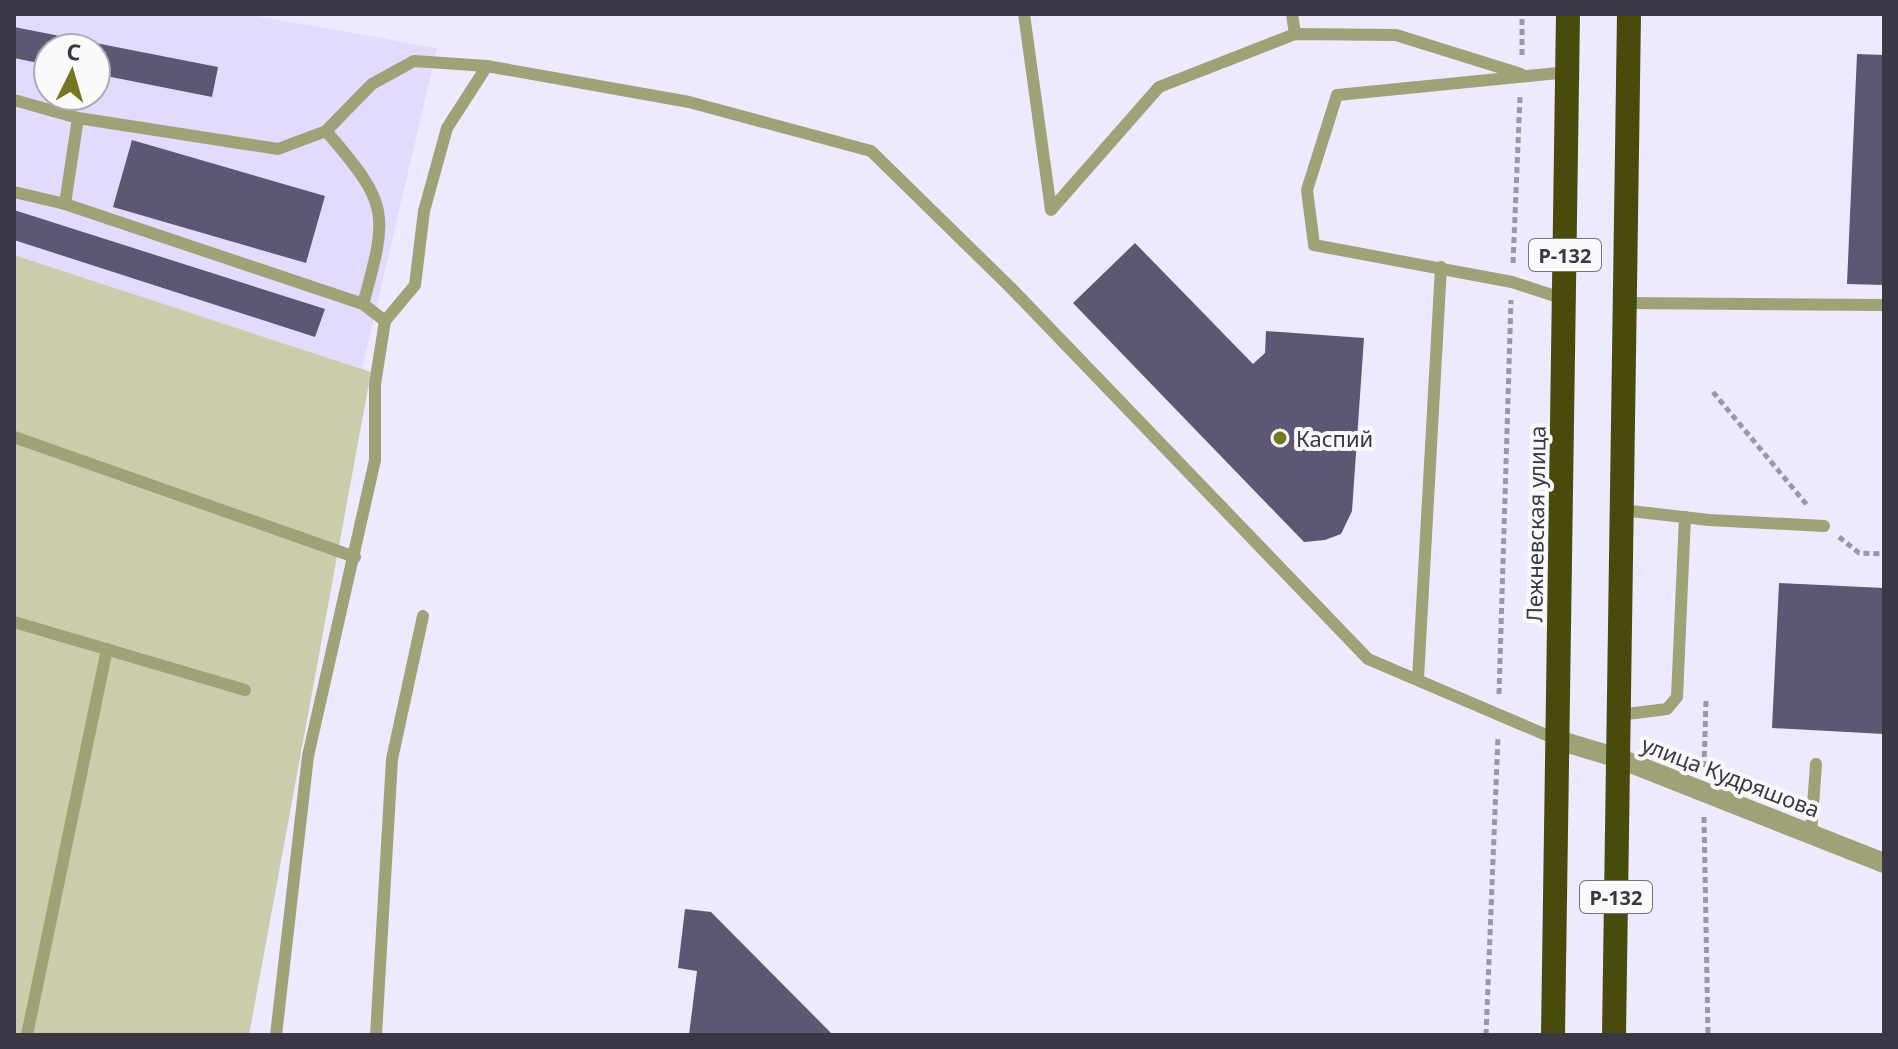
<svg xmlns="http://www.w3.org/2000/svg" width="1898" height="1049" viewBox="0 0 1898 1049" font-family="'Noto Sans',sans-serif">
	<style>
		.built { fill: #e2dbfd; fill-rule: evenodd }
		.green { fill: #caccac }
		.building { fill: #5d5774 }
		.lines { fill: none; stroke-linecap: round; stroke-linejoin: round }
		.path { stroke: #9a97a8; stroke-width: 5; stroke-dasharray: 6 4; stroke-linecap: butt }
		.lane { stroke: #9fa277; stroke-width: 12 }
		.street { stroke: #9fa277; stroke-width: 20 }
		.highway { stroke: #494b0d; stroke-width: 24 }
		.poi-dot { fill: #757820; stroke: #fafafa; stroke-width: 3 }
		.labels { text-anchor: middle; dominant-baseline: central; stroke-width: 8; stroke-linejoin: round; paint-order: stroke }
		.shield { fill: #fafafa; stroke: #74727b; stroke-width: 2 }
		.shield-label { font-size: 20px; font-weight: bold; fill: #3a3845 }
		.poi-label { font-size: 22px; fill: #3a3845; stroke: #fafafa; text-anchor: start }
		.street-label { font-size: 22px; fill: #3a3845; stroke: #fafafa }
	</style>
	<rect width="100%" height="100%" fill="#ede9fe"/>
	<path class="built" d="M14,14h232l191,34 -75,321 -348,-114zM48,48h48v48h-48z"/>
	<path class="green" d="M14,255l357,117 -122,663h-235z"/>
	<g class="building">
		<path d="M14,27l204,40 -6,30 -116,-23v-26h-48v17l-34,-7z"/>
		<path d="M1857,54l27,1v230l-37,-1z"/>
		<path d="M132,140l193,56 -19,67 -193,-56z"/>
		<path d="M14,210l311,99 -10,28 -301,-97z"/>
		<path d="M1135,243l118,121 12,-11 1,-22 98,7 -12,173 -11,23 -16,6 -21,2 -231,-239z"/>
		<path d="M1779,583l105,5v146l-112,-6z"/>
		<path d="M685,909l26,3 122,123h-144l8,-64 -19,-3z"/>
	</g>
	<g class="lines">
		<g class="path">
			<path d="M1522,55v-41"/>
			<path d="M1513,263l7,-166"/>
			<path d="M1713,392l94,113"/>
			<path d="M1839,537l20,16 25,1"/>
			<path d="M1499,694l12,-394"/>
			<path d="M1704,767l2,-67"/>
			<path d="M1704,817l4,218"/>
			<path d="M1486,1035l12,-299"/>
		</g>
		<g class="lane">
			<path d="M1024,14l27,196 108,-123 136,-53 101,1 125,39"/>
			<path d="M1292,14l3,20"/>
			<path d="M14,100l64,18 200,31 48,-18 46,-47 42,-23 73,5"/>
			<path d="M326,131c63,73 63,81 37,173"/>
			<path d="M14,192l51,12 13,-86"/>
			<path d="M65,204l298,100 22,17"/>
			<path d="M1564,299l-52,-17 -198,-37 -7,-55 30,-95 231,-23"/>
			<path d="M1625,303l259,2"/>
			<path d="M14,437l341,120"/>
			<path d="M1622,510l87,10 115,6"/>
			<path d="M14,622l231,68"/>
			<path d="M1418,679l23,-412"/>
			<path d="M1619,715l48,-6 10,-12 8,-180"/>
			<path d="M1811,834l5,-70"/>
			<path d="M27,1035l80,-386"/>
			<path d="M276,1035l32,-279 67,-296v-76l10,-63 30,-36 9,-74 23,-83 40,-62 202,36 182,49 141,138 356,370 190,81"/>
			<path d="M376,1035l16,-276 31,-143"/>
		</g>
		<path class="street" d="M1558,740l60,18 266,105"/>
		<g class="highway">
			<path d="M1553,1035l15,-1021"/>
			<path d="M1614,1035l15,-1021"/>
		</g>
	</g>
	<circle class="poi-dot" cx="1280" cy="438" r="8"/>
	<g class="labels">
		<g class="shield">
			<rect x="1529" y="239" width="72" height="32" rx="6"/>
			<rect x="1580" y="881" width="72" height="32" rx="6"/>
		</g>
		<g class="shield-label">
			<text x="1565" y="255">Р-132</text>
			<text x="1616" y="897">Р-132</text>
		</g>
		<g class="poi-label">
			<text x="1296" y="438">Каспий</text>
		</g>
		<g class="street-label">
			<text transform="translate(1535 524) rotate(-89)">Лежневская улица</text>
			<text transform="translate(1731 776) rotate(21)">улица Кудряшова</text>
		</g>
	</g>
	<rect width="1898" height="1049" fill="none" stroke="#3a3845" stroke-width="32"/>
	<g transform="translate(72 72) rotate(5)"><circle r="38" fill="#fafafa" stroke="#adacb2" stroke-width="2"/>
	<path d="M0-6L14 30L0 20L-14 30Z" fill="#757820"/>
	<text y="-12" font-size="22" font-weight="bold" text-anchor="middle" fill="#3a3845">С</text>
	</g>
</svg>
